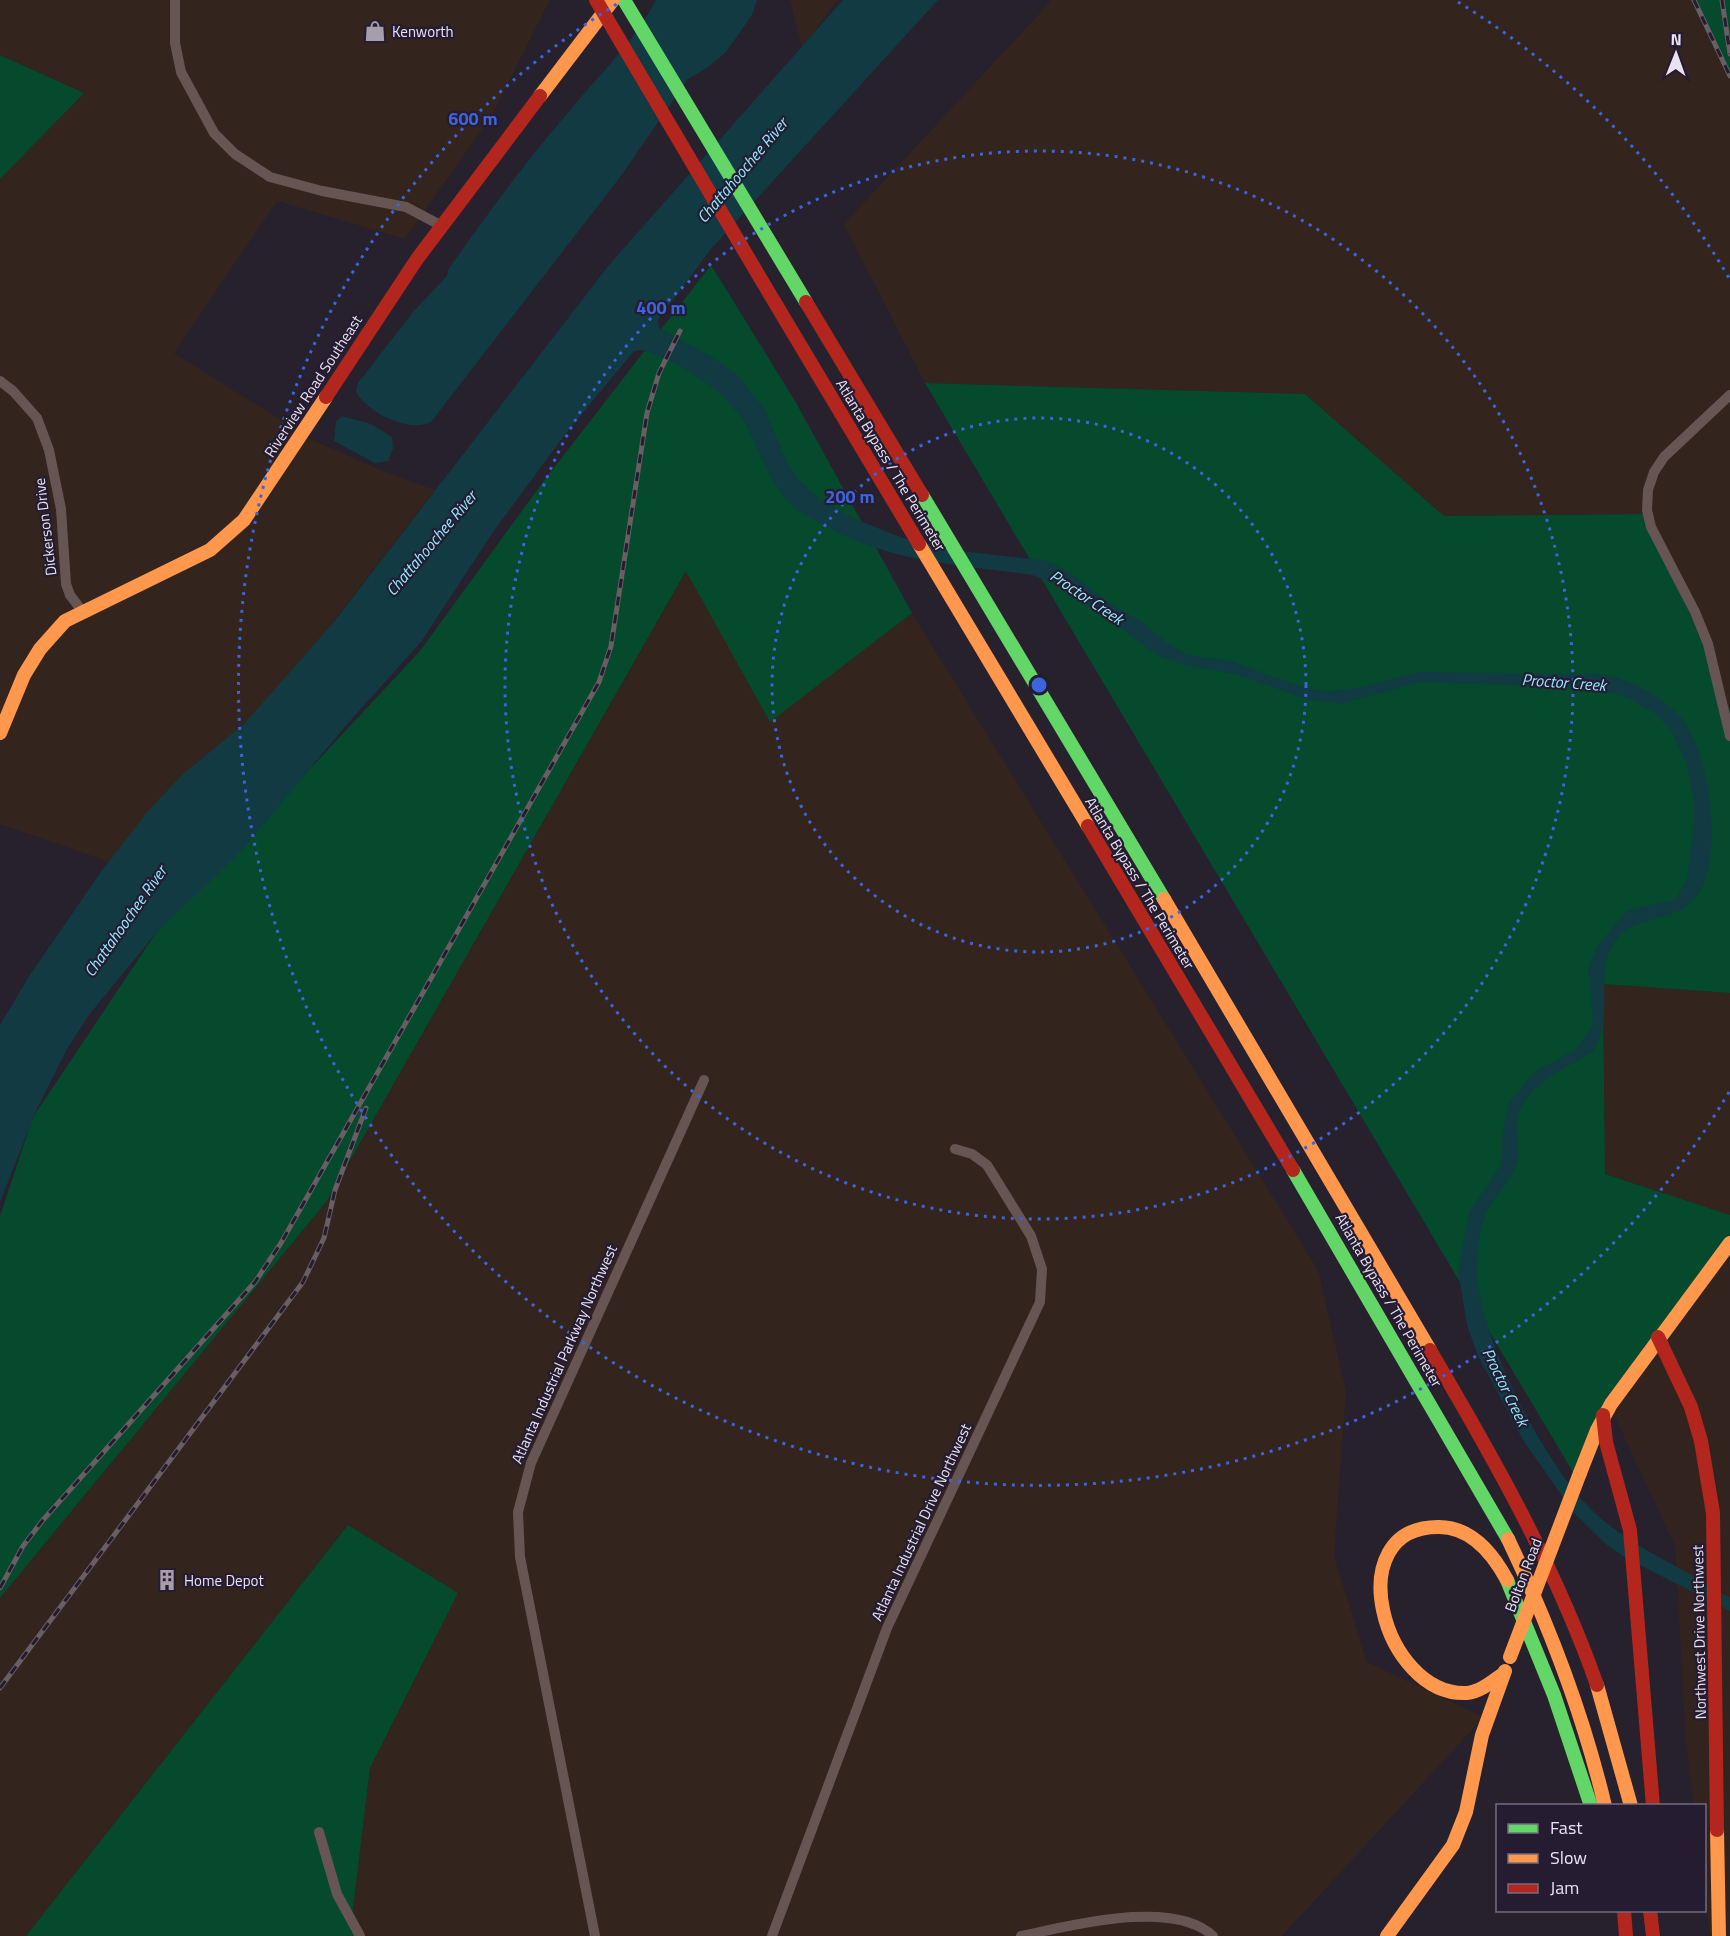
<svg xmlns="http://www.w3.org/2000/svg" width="1730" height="1936" viewBox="0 0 1730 1936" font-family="'Titillium Web',sans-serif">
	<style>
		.commercial { fill: #33231f }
		.industrial { fill: #33241d }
		.green { fill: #054a2d }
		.water { fill: #113a42 }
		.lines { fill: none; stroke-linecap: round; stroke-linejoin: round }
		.street { stroke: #675554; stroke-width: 10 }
		.fast { stroke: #63d668; stroke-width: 14 }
		.slow { stroke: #ff974d; stroke-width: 14 }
		.jam { stroke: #b3261e; stroke-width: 14 }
		.rail-casing { stroke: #685e63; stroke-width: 5 }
		.rail { stroke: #251c31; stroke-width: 3; stroke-dasharray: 9; stroke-linecap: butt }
		.slow-bridge { stroke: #ff974d; stroke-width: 14 }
		.jam-bridge { stroke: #b3261e; stroke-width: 14 }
		.ring { fill: none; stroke: #3c64dc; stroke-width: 3; stroke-dasharray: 3 6 }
		.labels { text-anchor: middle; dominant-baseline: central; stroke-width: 4.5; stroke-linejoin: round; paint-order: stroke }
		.poi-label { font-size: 15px; fill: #e9e3f1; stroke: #251c31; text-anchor: start }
		.street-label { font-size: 15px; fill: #e9e3f1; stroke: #251c31 }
		.water-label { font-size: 16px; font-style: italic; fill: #8eecfe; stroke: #251c31 }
		.centre { fill: #3c64dc; stroke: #251c31; stroke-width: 3 }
		.ring-label { font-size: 18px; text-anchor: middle; font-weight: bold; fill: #3c64dc; stroke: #251c31; stroke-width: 4.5; stroke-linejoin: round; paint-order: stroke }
	</style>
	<rect width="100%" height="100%" fill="#26212c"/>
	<path class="commercial" d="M1730,1255v681h-20l-6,-47v-83l-10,-1 -8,-59 -11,-200 -68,-146z"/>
	<g class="industrial">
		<path d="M0,0h550l-58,115 -87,124 -128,-38 -103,152 139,87 67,30 55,20 -89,115 -61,84 -173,174 -112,-39v-645l84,-86 -84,-38z"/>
		<path d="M790,0h47l-35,49z"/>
		<path d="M1052,0h643l35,75v636l-81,-197 -205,2 -139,-122 -380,-11 -81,-159z"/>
		<path d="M687,570l83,151 142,-108 406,657 28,121 -12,165 33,106 117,55 -202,219h-923l-7,-18 18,-150 88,-175 -110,-68 -322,411h-26v-338l327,-397z"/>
		<path d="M1603,984l127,9v222l-125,-41z"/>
	</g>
	<g class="green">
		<path d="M1695,0h35v75z"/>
		<path d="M0,55l84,38 -84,86z"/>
		<path d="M711,265l84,136 117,212 -142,109 -84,-151 -359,630 -327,397v-382l33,-99 133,-199 101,-103 153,-164 123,-169z"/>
		<path d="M925,383l380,11 139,122 205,-2 81,197v282l-127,-9 2,190 125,41v40l-123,145 -27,84z"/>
		<path d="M348,1525l110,68 -88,175 -18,149 7,19h-333z"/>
	</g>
	<g class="water">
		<path d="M656,0h101l-5,15 -26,37 -19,16 -19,11 -67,97 -190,246c-22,11 -63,-9 -75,-30l2,-9 55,-71 34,-36 1,-6c37,-53 75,-105 117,-154 31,-38 68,-72 91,-116z"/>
		<path d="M843,0h95l-227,249 -53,71 1,8 53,29 28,20 25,34 23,53 11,16 23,21 33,18 48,19 57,13 88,10 22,12 38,29 38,23 20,17 21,13 40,5 78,28 26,3 27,-3 60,-16 182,2c25,3 66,24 82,45 28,35 43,141 14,178 -21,27 -61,16 -81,44 -22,33 1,77 -22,110 -26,18 -72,34 -76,72 -1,16 5,30 -2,45 -5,15 -18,24 -25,38 -10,16 -12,43 -13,62 -1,63 65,190 109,236 30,32 70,51 109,73 11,6 22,16 35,20v14l-104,-53 -19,-13 -33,-32 -51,-73 -45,-84 -11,-31 -9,-54 11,-58 32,-48 2,-35 6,-27 25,-31 41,-22 15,-20 3,-9 -5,-53 10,-23 30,-35 42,-9 8,-5 9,-17 7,-61 -1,-22 -7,-34 -15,-32 -18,-18 -27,-15 -32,-9 -173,-6 -81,22 -34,-5 -71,-25 -50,-9 -26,-9 -99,-71 -28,-10c-77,-11 -141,-12 -210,-51 -11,-6 -23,-11 -31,-20 -22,-21 -31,-53 -45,-79 -18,-33 -68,-65 -105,-75l-7,1 -67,81 -74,100 -72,110 -72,80 -106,127 -87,84 -67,82 -22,34 -30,60 -37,93v-177l30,-50 68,-99 49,-64 36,-38 62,-51 88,-100 276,-358z"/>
		<path d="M342,416l29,8 21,13 1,12 -5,12 -13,2 -41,-22 2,-19z"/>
	</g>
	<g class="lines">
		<g class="street">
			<path d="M175,0v43l6,29 33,61 21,21 35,23 52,14 84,16 36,19"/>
			<path d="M0,381l13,10 24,27 12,32 12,59 5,75 4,11 12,16"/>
			<path d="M1730,395l-66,62 -10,15 -6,18 -1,20 4,17 44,85 13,32 22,92"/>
			<path d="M319,1832l18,62 23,42"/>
			<path d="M595,1936l-75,-379 -2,-45 13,-49 173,-383"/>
			<path d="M772,1936l115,-308 153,-326 2,-33 -11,-33 -44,-71 -15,-11 -17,-5"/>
			<path d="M1021,1936c49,-10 152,-38 192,0"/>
		</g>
		<g class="fast">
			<path d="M624,0l182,302"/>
			<path d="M922,495l242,404"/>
			<path d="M1293,1170l215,369"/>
			<path d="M1507,1580l47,115 37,111"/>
		</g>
		<g class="slow">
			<path d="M540,96l73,-96"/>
			<path d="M919,544l169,282"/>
			<path d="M0,733l24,-58 16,-26 25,-28 145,-71 34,-30 82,-123"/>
			<path d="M1164,899l266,451"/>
			<path d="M1580,1473l17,-43 14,-26 119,-161"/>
			<path d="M1508,1539c41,86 75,174 97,267"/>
			<path d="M1503,1674c-10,7 -23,18 -36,19 -84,4 -130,-167 -28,-166 33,0 54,27 68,53"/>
			<path d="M1597,1685l34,121"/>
			<path d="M1717,1830l2,106"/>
			<path d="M1387,1936l66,-91 13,-33 16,-77 23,-64"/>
		</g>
		<g class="jam">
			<path d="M762,281l157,263"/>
			<path d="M806,302l116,193"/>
			<path d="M326,397l91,-138 123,-163"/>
			<path d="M1088,826l205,344"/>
			<path d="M1658,1337l33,70 10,34 12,72 4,317"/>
			<path d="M1430,1350c64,109 125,216 167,335"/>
			<path d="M1603,1415l3,27 24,88 23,276"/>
			<path d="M1624,1910l2,26"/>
			<path d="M1650,1910l3,26"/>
		</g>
		<defs>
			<g id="rail">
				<path d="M1694,0l36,76"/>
				<path d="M1722,0l8,54"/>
				<path d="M0,1588l23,-42 20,-26 212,-238 26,-39 318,-561 12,-36 36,-233 12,-40 21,-42"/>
				<path d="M0,1688l303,-406 21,-44 11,-48 31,-82"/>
			</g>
		</defs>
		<use href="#rail" class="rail-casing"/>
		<use href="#rail" class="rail"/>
		<path class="slow-bridge" d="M1510,1657l70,-184"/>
		<path class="jam-bridge" d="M596,0l166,281"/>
	</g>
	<g class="ring">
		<circle cx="1039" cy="685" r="267"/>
		<circle cx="1039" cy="685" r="534"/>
		<path d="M1729 1092A801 801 0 1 1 620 2M1458 2A801 801 0 0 1 1729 278"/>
	</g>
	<defs>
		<symbol id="shop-bare" viewBox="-9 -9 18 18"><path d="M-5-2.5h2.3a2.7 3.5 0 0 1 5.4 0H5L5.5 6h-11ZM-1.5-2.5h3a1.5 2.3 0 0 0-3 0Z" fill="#a59fac" stroke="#251c31" stroke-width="2.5" paint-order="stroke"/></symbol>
		<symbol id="building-bare" viewBox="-9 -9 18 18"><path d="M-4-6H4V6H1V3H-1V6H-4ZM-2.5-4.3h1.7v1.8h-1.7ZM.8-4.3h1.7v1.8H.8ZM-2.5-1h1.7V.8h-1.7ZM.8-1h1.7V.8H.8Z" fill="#a59fac" stroke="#251c31" stroke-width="2.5" paint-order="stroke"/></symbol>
	</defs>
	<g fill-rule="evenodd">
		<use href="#shop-bare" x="360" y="16" width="30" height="30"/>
		<use href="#building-bare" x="152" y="1565" width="30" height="30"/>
	</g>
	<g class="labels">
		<g class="poi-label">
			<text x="392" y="31">Kenworth</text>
			<text x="184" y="1580">Home Depot</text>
		</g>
		<g class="street-label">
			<text transform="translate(313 386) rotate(-57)">Riverview Road Southeast</text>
			<text transform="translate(891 465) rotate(59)">Atlanta Bypass / The Perimeter</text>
			<text transform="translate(45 527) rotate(-97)">Dickerson Drive</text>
			<text transform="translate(1140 883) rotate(59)">Atlanta Bypass / The Perimeter</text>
			<text transform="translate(1389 1300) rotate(60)">Atlanta Bypass / The Perimeter</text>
			<text transform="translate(564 1354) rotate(-66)">Atlanta Industrial Parkway Northwest</text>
			<text transform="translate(921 1522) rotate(-65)">Atlanta Industrial Drive Northwest</text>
			<text transform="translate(1523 1575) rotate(-69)">Bolton Road</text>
			<text transform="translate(1699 1632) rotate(-91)">Northwest Drive Northwest</text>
		</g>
		<g class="water-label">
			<text transform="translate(742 170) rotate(-50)">Chattahoochee River</text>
			<text transform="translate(431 543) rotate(-50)">Chattahoochee River</text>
			<text transform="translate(1087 597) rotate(34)">Proctor Creek</text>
			<text transform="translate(1564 682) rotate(4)">Proctor Creek</text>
			<text transform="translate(125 921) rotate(-55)">Chattahoochee River</text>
			<text transform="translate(1506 1387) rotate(64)">Proctor Creek</text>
		</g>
	</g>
	<circle cx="1039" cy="685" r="9" class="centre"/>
	<g class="ring-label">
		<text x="473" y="125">600 m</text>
		<text x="661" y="314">400 m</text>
		<text x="850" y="503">200 m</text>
	</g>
	<rect x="1496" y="1804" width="210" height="108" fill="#251c31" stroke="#736c7e" stroke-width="1.5"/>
	<rect x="1508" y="1824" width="30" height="9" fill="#63d668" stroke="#736c7e" stroke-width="1.5"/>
	<text x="1550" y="1834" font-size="18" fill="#e9e3f1">Fast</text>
	<rect x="1508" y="1854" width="30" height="9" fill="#ff974d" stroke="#736c7e" stroke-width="1.5"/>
	<text x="1550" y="1864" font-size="18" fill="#e9e3f1">Slow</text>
	<rect x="1508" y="1884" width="30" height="9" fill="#b3261e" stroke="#736c7e" stroke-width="1.5"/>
	<text x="1550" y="1894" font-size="18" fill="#e9e3f1">Jam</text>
	<g transform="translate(1676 54) rotate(1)" stroke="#251c31" stroke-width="4.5" paint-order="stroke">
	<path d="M0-4.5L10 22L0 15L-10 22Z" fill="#e9e3f1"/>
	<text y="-9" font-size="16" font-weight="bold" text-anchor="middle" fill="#e9e3f1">N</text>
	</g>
</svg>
